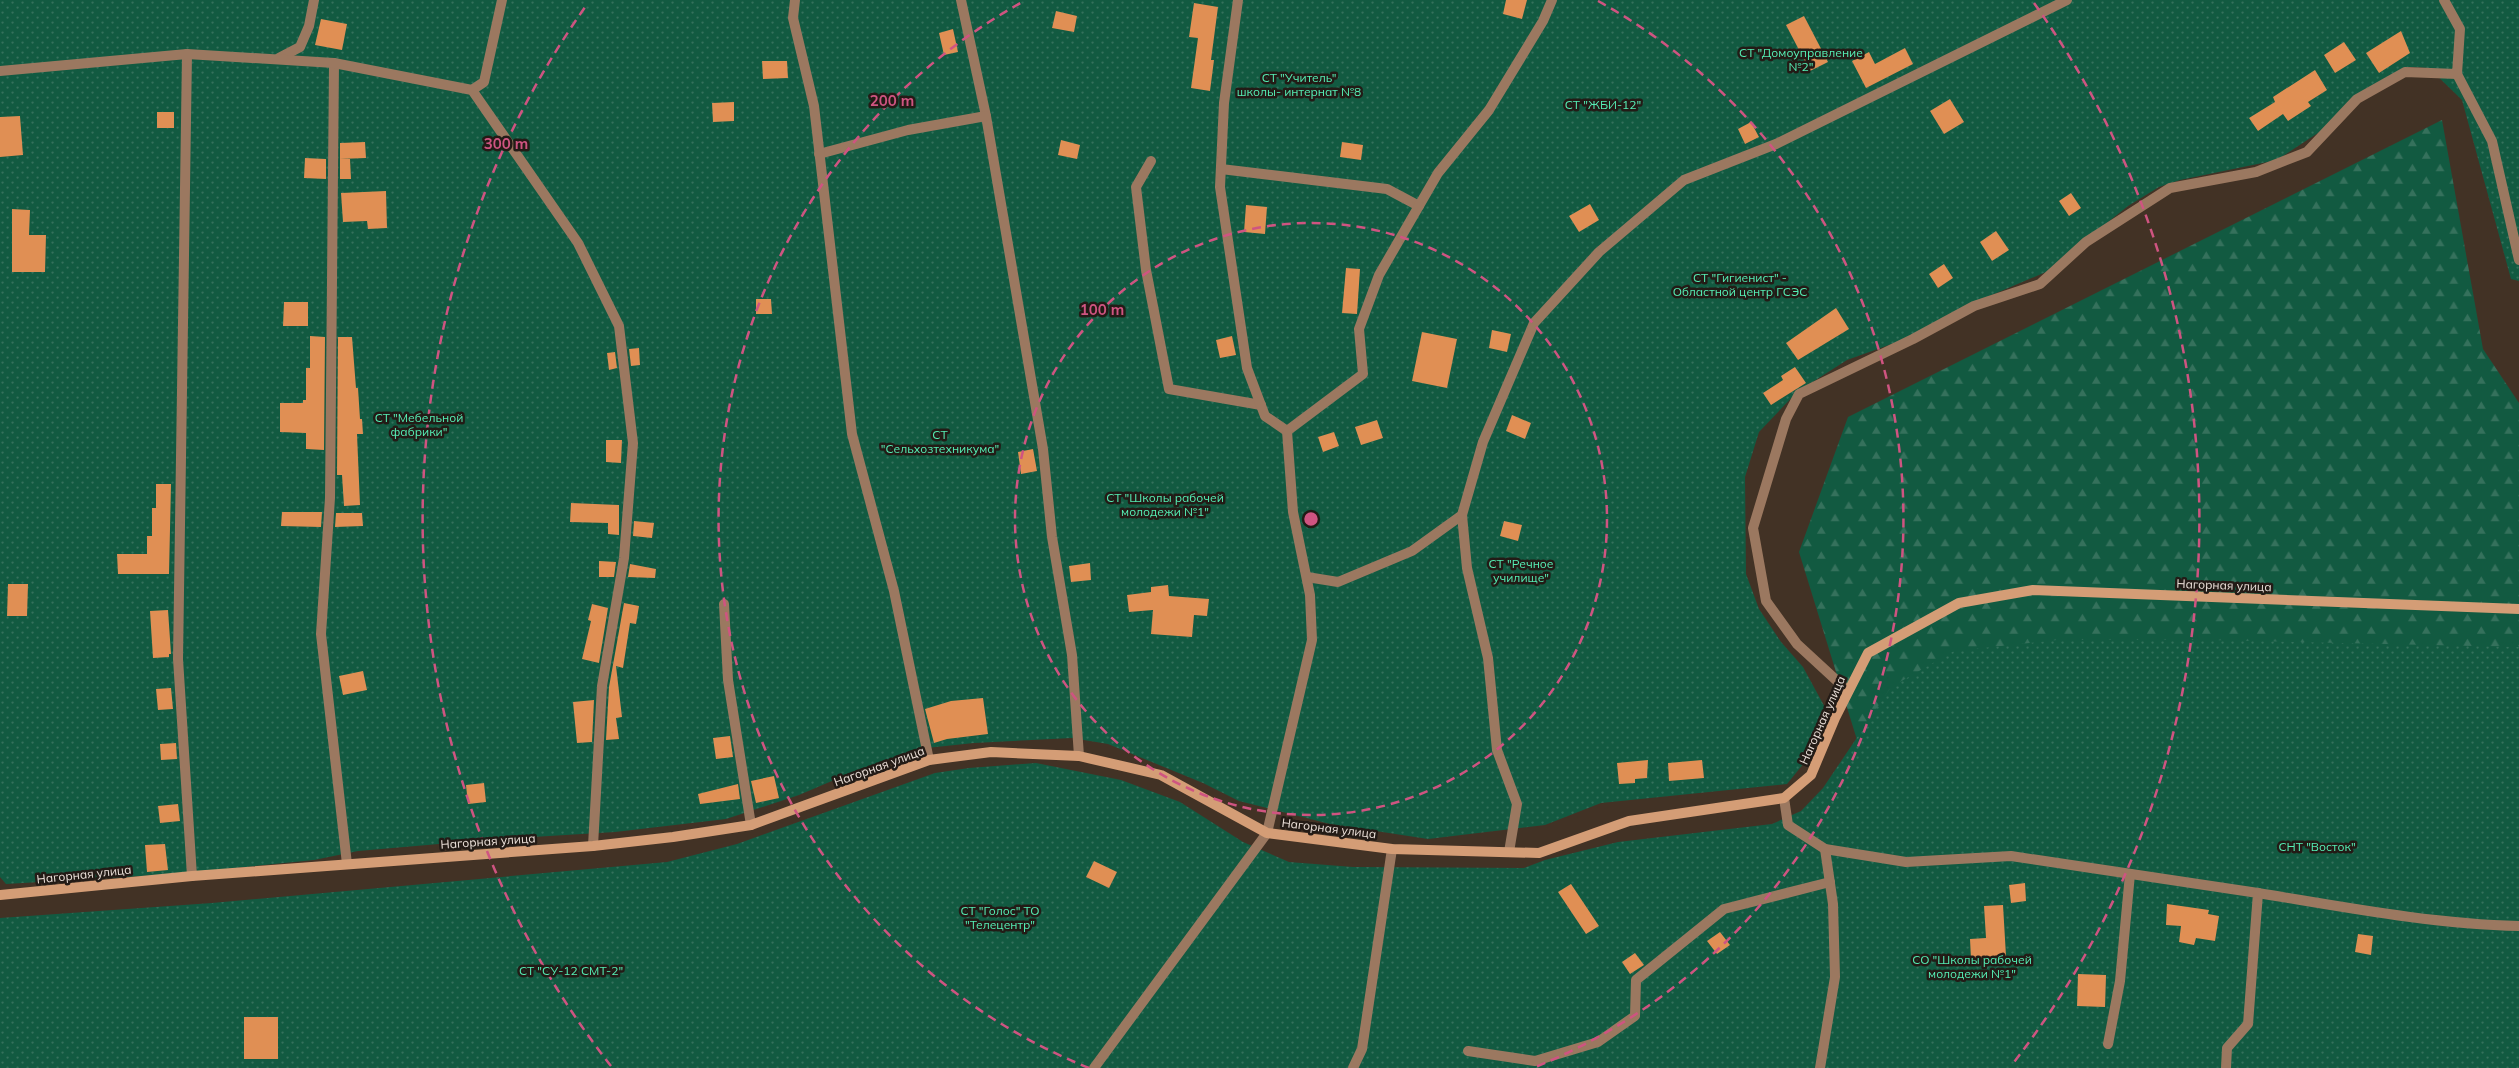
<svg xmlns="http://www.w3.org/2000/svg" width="2519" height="1068" viewBox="0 0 2519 1068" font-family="Mulish,sans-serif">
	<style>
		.forest { fill: url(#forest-firs) }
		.park { fill: url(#park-dots) }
		.building { fill: #e08f54 }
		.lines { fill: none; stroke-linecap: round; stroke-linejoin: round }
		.lane { stroke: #9b7860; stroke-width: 10 }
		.street { stroke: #9b7860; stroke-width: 10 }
		.secondary { stroke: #d49d76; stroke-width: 10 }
		.ring { fill: none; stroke: #cf5481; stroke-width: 2.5; stroke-dasharray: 9 6 }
		.labels { text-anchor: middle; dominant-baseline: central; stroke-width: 5; stroke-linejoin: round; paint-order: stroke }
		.park-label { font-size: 12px; fill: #55efb5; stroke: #231b16 }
		.street-label { font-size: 12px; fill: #ece1da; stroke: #231b16 }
		.centre { fill: #cf5481; stroke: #231b16; stroke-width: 2.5 }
		.ring-label { font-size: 15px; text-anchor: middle; font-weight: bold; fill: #cf5481; stroke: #231b16; stroke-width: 5; stroke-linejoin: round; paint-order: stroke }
	</style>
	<defs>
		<pattern id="forest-firs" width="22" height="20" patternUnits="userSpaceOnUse" patternTransform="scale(1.25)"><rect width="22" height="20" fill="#125a41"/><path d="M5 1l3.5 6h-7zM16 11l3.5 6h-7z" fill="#35715c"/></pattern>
		<pattern id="park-dots" width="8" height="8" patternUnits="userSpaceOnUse" patternTransform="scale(1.25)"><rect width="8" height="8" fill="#125a41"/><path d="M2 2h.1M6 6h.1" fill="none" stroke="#35715c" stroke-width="1.8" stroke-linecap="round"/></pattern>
	</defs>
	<rect width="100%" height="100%" fill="#423225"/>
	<path class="forest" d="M2442,120l41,229 36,54v394l-641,11 -79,-256 49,-135z"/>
	<g class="park">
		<path d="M0,0h2519v281l-8,-2 -49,-179 -33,-32 -20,-1 -33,18 -52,44 -47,31 -97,20 -21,7 -31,19 -82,66 -73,31 -59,33 -67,24 -50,32 -38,40 -14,45 1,97 13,35 22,33 22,25 25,46 -15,39 -26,32 -186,19 -56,22 -117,14 -98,-15 -91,-23 -36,-18 -95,-39 -36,-6 -98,5 -57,6 -64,23 -54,23 -73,24 -111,13 -130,8 -127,11 -44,9 -138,14 -170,10 -6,-7z"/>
		<path d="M2057,640h151l311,7v421h-2519v-150l212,-15 455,-41 70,-18 198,-71 34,-5 67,-5 85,17 59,22 63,40 46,20 64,5 171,1 21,-8 73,-18 154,-18 29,-13 22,-23 68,-101 63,-36z"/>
	</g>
	<g class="building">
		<path d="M1506,0h21l-5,19 -19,-5z"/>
		<path d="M1194,3l24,4 -7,53h3l-4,31 -19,-3 7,-50 -9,-1z"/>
		<path d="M1056,11l21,5 -3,16 -22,-4z"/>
		<path d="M1804,16l24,46 -18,9 -24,-46z"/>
		<path d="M321,19l26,5 -5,26 -27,-5z"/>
		<path d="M953,29l5,23 -14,3 -5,-22z"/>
		<path d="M2401,31l9,22 -31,20 -13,-20z"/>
		<path d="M2344,42l12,18 -21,13 -11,-18z"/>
		<path d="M1905,48l8,16 -47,24 -14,-27 17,-9 6,12z"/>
		<path d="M762,61h25l1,17 -25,1z"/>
		<path d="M2315,70l12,20 -19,12 3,4 -23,15 -5,-7 -25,17 -9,-13 26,-16 -2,-5z"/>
		<path d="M1950,99l14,23 -20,12 -14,-23z"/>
		<path d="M734,102v19l-21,1 -1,-19z"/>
		<rect x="157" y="112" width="17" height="16"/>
		<path d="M20,116l3,39 -23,2v-40z"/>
		<path d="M1751,122l8,15 -14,7 -7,-15z"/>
		<path d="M1061,140l19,5 -3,14 -19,-4z"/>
		<path d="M365,142l1,16 -26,1v-16z"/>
		<path d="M1342,142l21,3 -2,15 -21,-3z"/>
		<path d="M305,158l21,1v20l-22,-1z"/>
		<path d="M340,159h10l1,20h-11z"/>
		<path d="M386,191l1,37 -19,1 -1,-8 -24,1 -2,-29z"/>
		<path d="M2071,193l10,15 -12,8 -10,-15z"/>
		<path d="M1590,204l9,16 -20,12 -10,-16z"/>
		<path d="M1246,205l21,2 -2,27 -21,-2z"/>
		<path d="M12,209l18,1 -1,25h17l-1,37h-33z"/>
		<path d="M1996,231l13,19 -17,11 -12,-19z"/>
		<path d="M1944,264l9,14 -15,10 -9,-14z"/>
		<path d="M1346,268l14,1 -3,45 -15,-1z"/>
		<path d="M756,299h15l1,15h-16z"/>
		<path d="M284,302h24v24h-25z"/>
		<path d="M1836,308l13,21 -51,31 -12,-17z"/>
		<path d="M1492,330l19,4 -4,18 -18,-4z"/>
		<path d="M1422,332l35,7 -10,49 -35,-7z"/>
		<path d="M310,336l15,1 -1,113 -18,-1v-16l-26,-1v-29h23v-3h3v-32h4z"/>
		<path d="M1232,336l4,19 -16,3 -4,-18z"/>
		<path d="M338,337h14l4,51h2l2,31h2l1,15h-6l3,71 -16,1 -2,-31h-5z"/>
		<path d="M639,348l1,17 -9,1 -2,-17z"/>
		<path d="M615,352l2,16 -8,2 -2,-17z"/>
		<path d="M1795,367l11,16 -35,22 -8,-12 20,-13 -2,-4z"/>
		<path d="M1512,415l19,8 -6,16 -19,-8z"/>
		<path d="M1377,420l6,18 -22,7 -6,-18z"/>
		<path d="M1334,432l5,14 -16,6 -5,-15z"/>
		<path d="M606,440h16l-1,23 -15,-1z"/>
		<path d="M1033,449l4,22 -16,3 -3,-22z"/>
		<path d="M156,484h15l-2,90h-51l-1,-20h30v-18h5v-28h4z"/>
		<path d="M571,503l48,2v30l-11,-1v-11l-38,-1z"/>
		<path d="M282,512h40l-1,15 -40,-1z"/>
		<path d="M336,513h26l1,13 -28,1z"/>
		<path d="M634,521l20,2 -2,15 -19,-2z"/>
		<path d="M1504,521l18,4 -4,16 -18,-5z"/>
		<path d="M599,561l17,1 -2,15h-15z"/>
		<path d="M1090,563l1,17 -20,2 -2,-16z"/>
		<path d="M630,564l26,5 -1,9 -27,-1z"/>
		<path d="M8,584h20l-1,32h-20z"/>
		<path d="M1168,585l1,11 40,3 -2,17 -13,-1 -2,22 -41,-3 2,-24 -24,2 -2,-17 24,-3v-5z"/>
		<path d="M624,603l15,3 -3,18 -6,-1 -7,45 -7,-2 6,51 -6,1 3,21 -13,1 3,-53z"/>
		<path d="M592,604l16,4 -9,55 -17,-4 9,-38 -3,-1z"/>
		<path d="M168,610l3,44h-2v3l-16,1 -3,-47z"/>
		<path d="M363,671l4,19 -24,5 -4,-19z"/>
		<path d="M171,688l2,21 -15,1 -2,-21z"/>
		<path d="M983,698l5,36 -41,5 -13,4 -9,-34 26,-8z"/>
		<path d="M594,700l-2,42 -15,1 -4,-41z"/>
		<path d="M730,736l3,21 -17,2 -3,-21z"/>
		<path d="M176,743l1,16 -16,1 -1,-16z"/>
		<path d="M1648,760l-1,18 -12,1v4l-16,1 -2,-21z"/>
		<path d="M1702,760l2,18 -35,3 -1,-18z"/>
		<path d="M774,776l5,22 -23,5 -5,-22z"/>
		<path d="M484,783l2,19 -18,2 -2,-19z"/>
		<path d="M738,784l2,15 -40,5 -2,-10z"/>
		<path d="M178,804l2,17 -20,2 -2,-17z"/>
		<path d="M165,844l3,26 -21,2 -2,-27z"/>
		<path d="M1094,861l23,11 -8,16 -23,-11z"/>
		<path d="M2025,883l1,18 -15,2 -2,-18z"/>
		<path d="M1571,884l28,42 -13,8 -28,-42z"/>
		<path d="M2167,904l42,6 -1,4 11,2 -4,25 -19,-3 -2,7 -15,-3 2,-16 -15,-1z"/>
		<path d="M2003,905l3,51 -35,3 -1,-20 16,-1 -2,-32z"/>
		<path d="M1720,932l10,13 -13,9 -10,-13z"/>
		<path d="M2358,934l15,2 -2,19 -16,-3z"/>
		<path d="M1635,953l9,12 -14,9 -8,-12z"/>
		<path d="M2078,974l28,1 -1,32 -28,-1z"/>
		<rect x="244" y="1017" width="34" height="42"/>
	</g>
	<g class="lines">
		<g class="lane">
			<path d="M961,0l25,116 57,333 9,88 20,118 7,101"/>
			<path d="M819,154l89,-24 78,-14"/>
			<path d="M1151,161l-15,26 10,83 23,119 92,16"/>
			<path d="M1221,169l166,20 32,17"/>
			<path d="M724,604l4,76 23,145"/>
			<path d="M2108,1044l12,-63 10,-107"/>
			<path d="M1468,1051l67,10 63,-19 37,-26 1,-36 88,-71 106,-27"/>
		</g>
		<g class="street">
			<path d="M795,0l-2,18 21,88 38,328 42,157 35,169"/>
			<path d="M1238,0l-14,103 -4,84 27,181 18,48 22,15"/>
			<path d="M187,54l-9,605 14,217"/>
			<path d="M279,58l21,-11 9,-21 5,-26"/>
			<path d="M334,63l-4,435 -9,136 26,230"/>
			<path d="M0,71l187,-17 147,9 138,27 106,153 41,83 14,117 -9,115 -22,128 -9,160"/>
			<path d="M2457,74l35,67 27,119"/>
			<path d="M472,90l12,-8 18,-82"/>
			<path d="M1462,515l5,53 21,90 9,92 20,54 -8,48"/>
			<path d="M1307,577l31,5 74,-31 50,-36 21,-73 51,-119 65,-71 85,-72 92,-36 291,-144"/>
			<path d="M1848,691l-51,-47 -31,-43 -13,-73 33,-109 13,-25 114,-55 61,-33 66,-22 46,-42 84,-54 86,-16 51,-20 50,-53 48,-27 52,2 3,-45 -16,-29"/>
			<path d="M1784,798l4,27 37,24 81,13 105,-6 247,37 -10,131 -21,24 -1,20"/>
			<path d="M2258,893c86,14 174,31 261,33"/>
			<path d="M1094,1068l173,-235 45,-193 -2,-45 -17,-83 -6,-81 76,-57 -4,-45 20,-54 59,-102 51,-63 54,-89 9,-21"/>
			<path d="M1353,1068l9,-19 30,-200"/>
			<path d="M1820,1068l15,-91 -2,-73 -8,-55"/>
		</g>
		<path class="secondary" d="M0,895l192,-19 401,-30 80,-9 78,-12 178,-65 62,-8 88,4 82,19 106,58 125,16 147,4 90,-32 155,-23 27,-23 24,-57 33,-65 91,-50 74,-13 486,19"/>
	</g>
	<g class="ring">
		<circle cx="1311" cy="519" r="296"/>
		<path d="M1089 1068A592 592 0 0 1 1024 1M1598 1A592 592 0 0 1 1533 1068"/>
		<path d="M611 1066A888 888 0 0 1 588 3M2034 3A888 888 0 0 1 2011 1066"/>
	</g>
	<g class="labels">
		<g class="park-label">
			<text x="1801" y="52">СТ "Домоуправление<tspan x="1801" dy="14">№2"</tspan></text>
			<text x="1299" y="77">СТ "Учитель"<tspan x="1299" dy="14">школы- интернат №8</tspan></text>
			<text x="1603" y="104">СТ "ЖБИ-12"</text>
			<text x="1740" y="277">СТ "Гигиенист" -<tspan x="1740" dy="14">Областной центр ГСЭС</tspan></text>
			<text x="419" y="417">СТ "Мебельной<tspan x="419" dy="14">фабрики"</tspan></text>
			<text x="940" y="434">СТ<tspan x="940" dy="14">"Сельхозтехникума"</tspan></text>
			<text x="1165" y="497">СТ "Школы рабочей<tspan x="1165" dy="14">молодежи №1"</tspan></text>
			<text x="1521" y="563">СТ "Речное<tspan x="1521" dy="14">училище"</tspan></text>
			<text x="2317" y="846">СНТ "Восток"</text>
			<text x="1000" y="910">СТ "Голос" ТО<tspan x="1000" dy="14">"Телецентр"</tspan></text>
			<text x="1972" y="959">СО "Школы рабочей<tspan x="1972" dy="14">молодежи №1"</tspan></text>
			<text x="571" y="970">СТ "СУ-12 СМТ-2"</text>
		</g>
		<g class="street-label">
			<text transform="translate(2224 585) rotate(2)">Нагорная улица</text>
			<text transform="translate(1822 720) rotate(-66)">Нагорная улица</text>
			<text transform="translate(879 766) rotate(-20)">Нагорная улица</text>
			<text transform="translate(1329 828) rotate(7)">Нагорная улица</text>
			<text transform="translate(488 841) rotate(-4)">Нагорная улица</text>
			<text transform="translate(84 874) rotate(-6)">Нагорная улица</text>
		</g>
	</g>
	<circle cx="1311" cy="519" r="8" class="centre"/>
	<g class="ring-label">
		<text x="892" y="106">200 m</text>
		<text x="506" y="149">300 m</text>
		<text x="1102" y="315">100 m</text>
	</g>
</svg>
